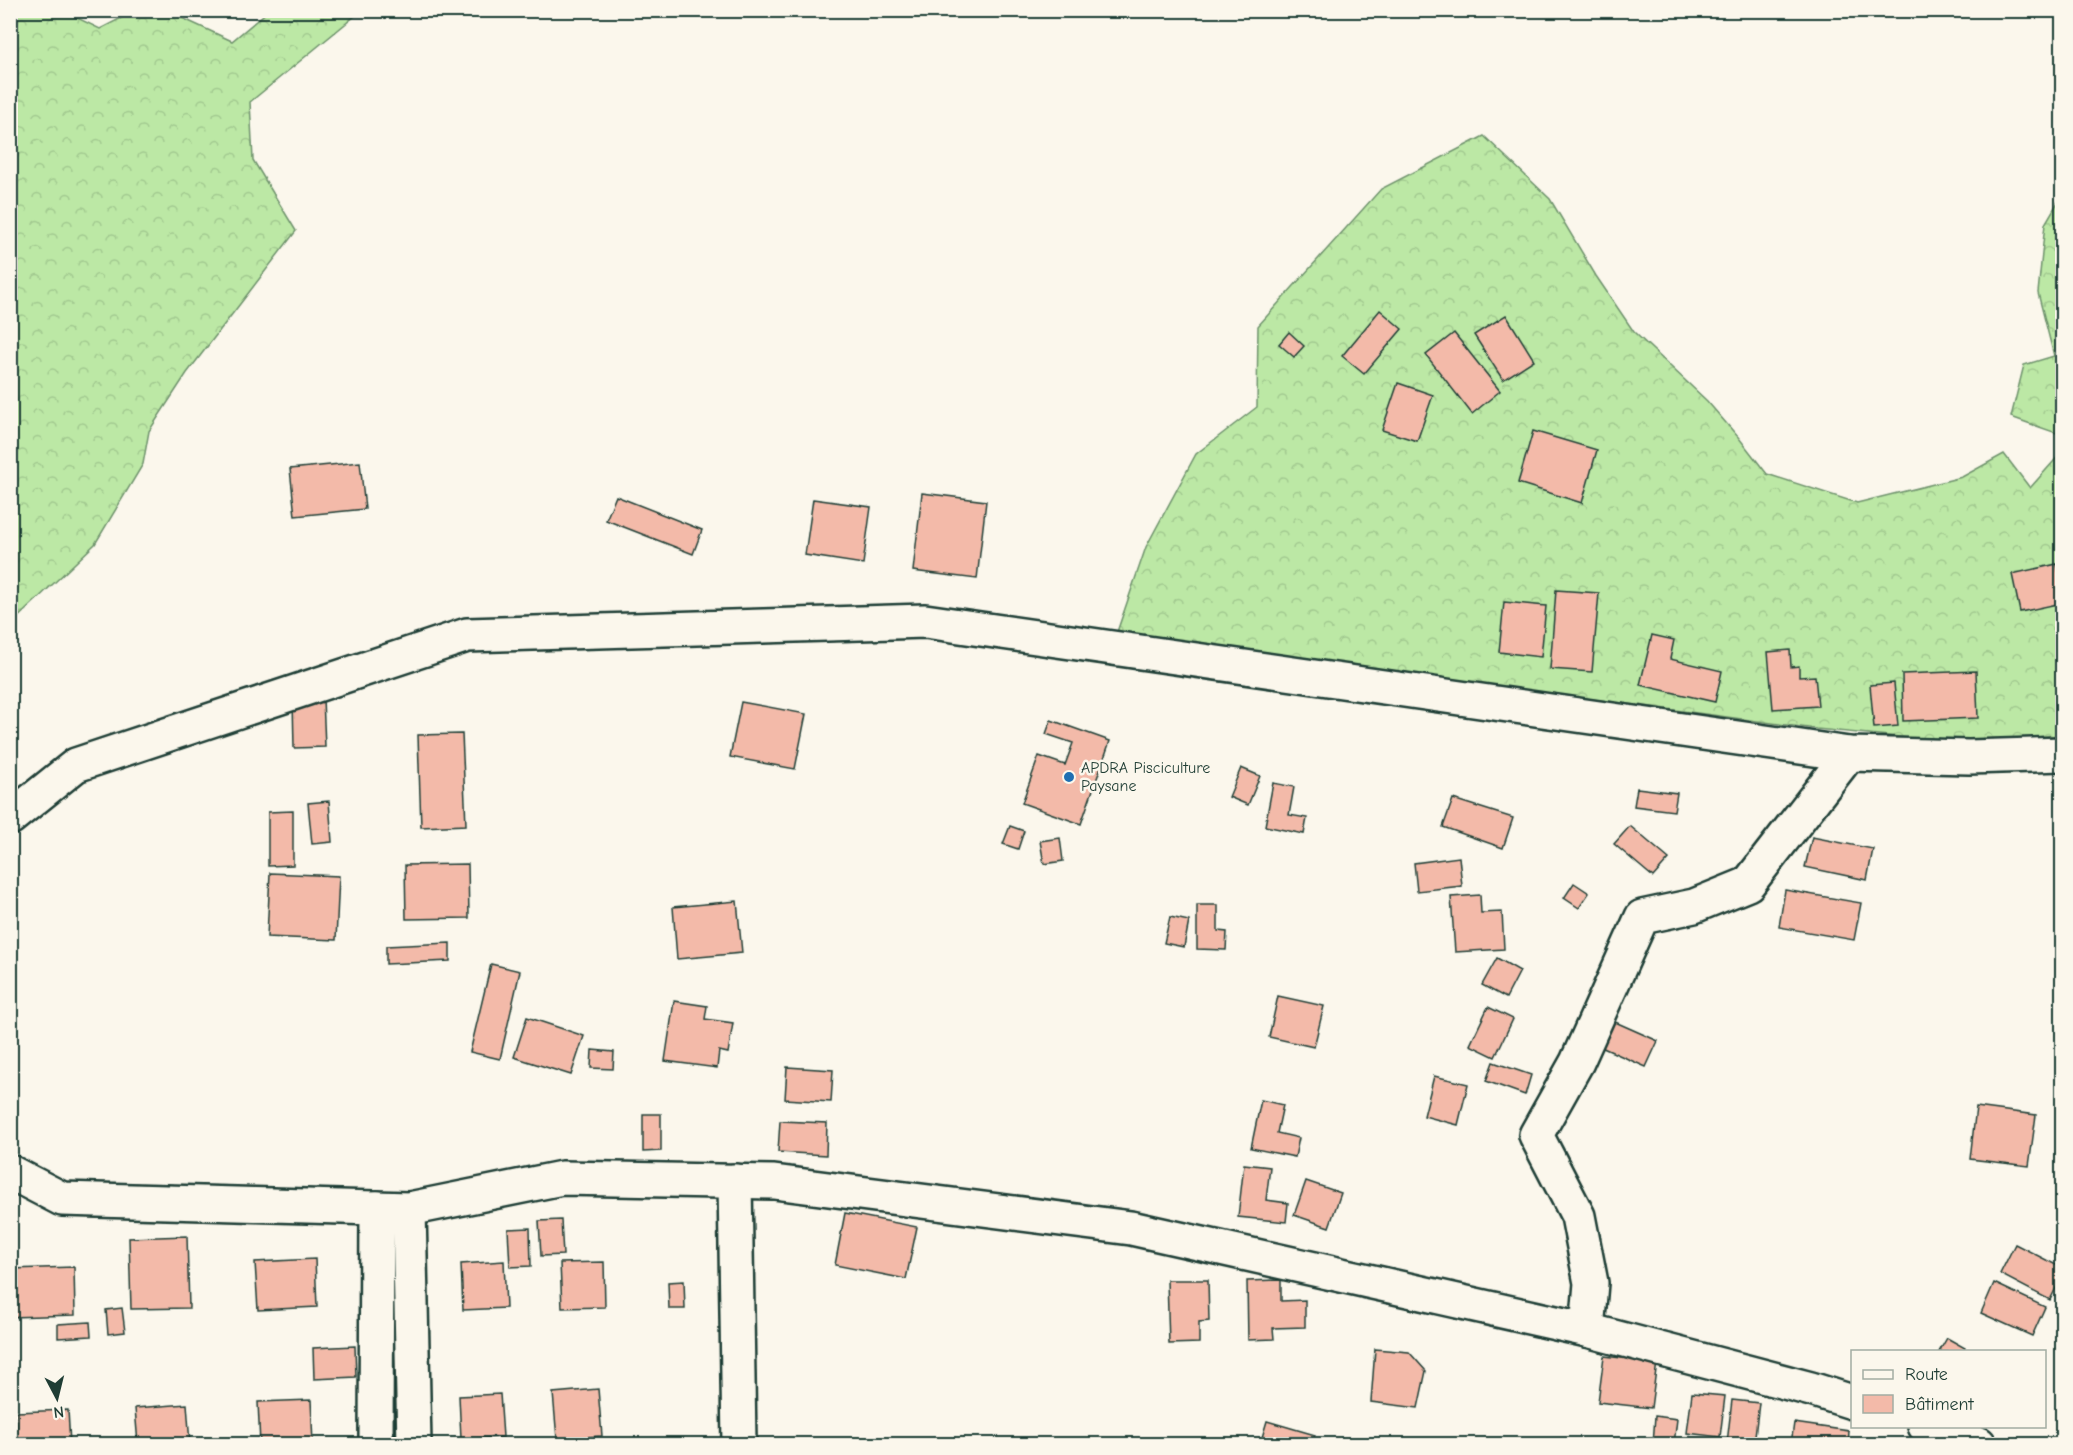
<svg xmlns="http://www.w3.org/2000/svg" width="2073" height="1455" viewBox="0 0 2073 1455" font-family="'Comic Neue',sans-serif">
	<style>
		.forest { fill: url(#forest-crowns); stroke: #6e926c; stroke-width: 1.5 }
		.building { fill: #f3baa9; stroke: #1f3d34; stroke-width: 1.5 }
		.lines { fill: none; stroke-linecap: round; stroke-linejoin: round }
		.minor-casing { stroke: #1f3d34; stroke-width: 38 }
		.minor { stroke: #fbf7ec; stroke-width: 33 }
		.poi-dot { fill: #1f6fb2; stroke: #fbf7ec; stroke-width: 2 }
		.labels { text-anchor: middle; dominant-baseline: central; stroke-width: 5; stroke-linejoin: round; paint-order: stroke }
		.poi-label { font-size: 16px; fill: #1f3d34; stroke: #fbf7ec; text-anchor: start }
	</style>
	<defs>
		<pattern id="forest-crowns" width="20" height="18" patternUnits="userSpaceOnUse" patternTransform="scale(1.5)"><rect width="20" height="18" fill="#bce8a5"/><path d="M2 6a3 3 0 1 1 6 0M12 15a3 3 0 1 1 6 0" fill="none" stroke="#a1c88f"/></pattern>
	</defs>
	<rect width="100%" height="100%" fill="#fbf7ec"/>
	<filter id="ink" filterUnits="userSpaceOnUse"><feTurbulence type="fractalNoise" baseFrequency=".0167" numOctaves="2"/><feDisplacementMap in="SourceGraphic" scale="12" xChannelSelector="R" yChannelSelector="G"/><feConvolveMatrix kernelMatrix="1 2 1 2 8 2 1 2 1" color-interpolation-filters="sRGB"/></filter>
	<g filter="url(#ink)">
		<g class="forest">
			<path d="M11,10l52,1 37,18 35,-18h32l65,30 36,-30h93l-111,91 3,58 43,71 -109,142 -38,58 -6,33 -48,80 -84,80z"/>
			<path d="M1484,136l66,63 46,77 38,56 73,69 32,37 28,36 90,29 105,-26 42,-23 26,34 32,-36v283l-99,8 -147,-14 -351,-47 -348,-50 29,-85 50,-93 61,-47 1,-81 123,-137z"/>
			<path d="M2062,195v240l-51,-18 13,-52 30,-9 -16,-63 7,-69z"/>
		</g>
		<g class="building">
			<path d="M1380,310l22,19 -38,45 -22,-18z"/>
			<path d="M1506,315l28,45 -31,20 -29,-45z"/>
			<path d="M1289,332l15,14 -10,11 -15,-13z"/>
			<path d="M1454,333l46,58 -28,23 -46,-59z"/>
			<path d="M1398,383l35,12 -16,46 -35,-11z"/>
			<path d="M1533,431l64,19 -15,53 -64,-20z"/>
			<path d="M360,462l5,47 -70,7 -5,-47z"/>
			<path d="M922,493l64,8 -9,78 -64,-8z"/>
			<path d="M616,496l86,34 -9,24 -87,-34z"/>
			<path d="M813,499l58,8 -8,57 -58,-9z"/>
			<path d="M2057,564l5,26v13l-42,9 -8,-38z"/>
			<path d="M1556,590l43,3 -7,79 -42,-3z"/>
			<path d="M1504,602l42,4 -5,51 -42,-5z"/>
			<path d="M1652,635l22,5 -4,19 52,12 -7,31 -75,-17z"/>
			<path d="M1790,650l1,17 8,-1v11l16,-1 3,30 -45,3 -5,-57z"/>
			<path d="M1976,671l2,47 -75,3 -1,-47z"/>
			<path d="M1894,683l4,43 -24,2 -4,-43z"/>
			<path d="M323,698l2,49 -31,1 -1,-49z"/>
			<path d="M741,702l65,12 -11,55 -65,-12z"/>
			<path d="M1051,720l59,21 -29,83 -59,-21 17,-47 26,9 8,-22 -27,-9z"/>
			<path d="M462,734l4,91 -45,2 -3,-92z"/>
			<path d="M1241,768l19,8 -12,29 -19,-8z"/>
			<path d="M1273,783l21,4 -5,28 18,3 -3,16 -39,-8z"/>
			<path d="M1637,788l40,5 -3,18 -40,-5z"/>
			<path d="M1453,799l60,19 -10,30 -60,-21z"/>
			<path d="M329,801l3,41 -20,2 -4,-41z"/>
			<path d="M293,811v54l-25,1v-54z"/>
			<path d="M1010,826l14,5 -6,18 -15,-5z"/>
			<path d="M1630,826l39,33 -16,18 -39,-33z"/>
			<path d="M1812,837l61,12 -6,31 -62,-13z"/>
			<path d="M1060,838l3,23 -19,3 -4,-23z"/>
			<path d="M1459,857l3,29 -45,5 -3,-28z"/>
			<path d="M468,864l1,54 -63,1 -1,-54z"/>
			<path d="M270,873l69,3 -3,64 -69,-3z"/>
			<path d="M1574,883l15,10 -10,15 -15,-10z"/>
			<path d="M1785,890l76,13 -7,37 -75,-13z"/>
			<path d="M1480,895l1,18 21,-1 2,37 -49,3 -4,-55z"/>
			<path d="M737,901l5,52 -65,6 -4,-52z"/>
			<path d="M1197,905h21v26l9,1 -1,18 -29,-1z"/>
			<path d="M1170,917l19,4 -5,26 -20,-4z"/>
			<path d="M450,943v18l-64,3v-18z"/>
			<path d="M1497,958l23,13 -14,27 -24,-13z"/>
			<path d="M491,964l29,7 -20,88 -30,-7z"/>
			<path d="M1278,996l46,10 -10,41 -45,-10z"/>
			<path d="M674,1001l33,5 -2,13 28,4 -5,30 -9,-2 -2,17 -52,-7z"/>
			<path d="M1488,1007l25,12 -18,38 -25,-12z"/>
			<path d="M527,1017l57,19 -13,39 -57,-18z"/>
			<path d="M1604,1017l54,24 -12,26 -54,-24z"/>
			<path d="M592,1050l22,2 -1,17 -22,-1z"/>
			<path d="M1493,1062l38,13 -6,20 -39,-14z"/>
			<path d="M787,1067l46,3 -2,32 -46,-3z"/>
			<path d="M1434,1076l34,8 -10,41 -34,-9z"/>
			<path d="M1261,1100l22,5 -6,28 22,5 -4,19 -44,-9z"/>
			<path d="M1976,1107l60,8 -7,51 -59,-7z"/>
			<path d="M643,1114h18v37l-18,1z"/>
			<path d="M780,1121l47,2 -1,32 -48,-3z"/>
			<path d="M1244,1164l26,3 -4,33 22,3 -2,19 -48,-5z"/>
			<path d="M1306,1181l35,12 -12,34 -35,-12z"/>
			<path d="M845,1213l72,14 -11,52 -71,-14z"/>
			<path d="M561,1220l2,35 -22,1 -2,-35z"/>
			<path d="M530,1228l1,38 -21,1 -2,-38z"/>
			<path d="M187,1236l2,72 -58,1 -2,-71z"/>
			<path d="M2015,1244l47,24v8l-12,24 -50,-26z"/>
			<path d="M315,1259l2,48 -59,3 -3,-48z"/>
			<path d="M504,1261l2,47 -43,2 -2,-46z"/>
			<path d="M604,1262l1,45 -43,1 -2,-45z"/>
			<path d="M74,1267l1,48 -65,2v-48z"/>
			<path d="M1167,1280h41l1,41 -10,1v21l-30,1z"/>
			<path d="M1281,1280v21l24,-1v27l-32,1 1,11 -26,1 -1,-59z"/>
			<path d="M684,1281l1,28h-16l-1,-27z"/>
			<path d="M1994,1283l51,24 -13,29 -51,-23z"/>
			<path d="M122,1308l3,24 -17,2 -2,-24z"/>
			<path d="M90,1322l1,14 -33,2v-14z"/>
			<path d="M1947,1338l18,10 -2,4h-24z"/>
			<path d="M355,1346l1,31 -42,2 -1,-31z"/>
			<path d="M1375,1349l34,3 17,19 -8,37 -47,-6z"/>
			<path d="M1604,1356l53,6 -6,46 -53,-6z"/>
			<path d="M598,1389l4,47 -45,3 -4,-46z"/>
			<path d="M1692,1393l33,3 -5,41 -33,-4z"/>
			<path d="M500,1394l3,43 -42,2 -2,-43z"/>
			<path d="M311,1400l2,44h-53l-2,-42z"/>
			<path d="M1732,1400l27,3 -5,41 -27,-1z"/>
			<path d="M187,1404l3,40h-52l-3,-36z"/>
			<path d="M68,1410l2,34h-52l-2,-32z"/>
			<path d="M1655,1416l22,3 -3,25h-21z"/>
			<path d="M1267,1421l48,14 -3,9h-52z"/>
			<path d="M1794,1423l55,8 -1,13h-57z"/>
		</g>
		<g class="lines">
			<defs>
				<g id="minor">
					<path d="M10,818l66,-53 391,-130 458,-14 924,133 120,3 93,-3"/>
					<path d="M10,1172l52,27 347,10 153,-31 212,4 357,46 456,102 224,59 41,13"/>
					<path d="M735,1181l4,263"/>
					<path d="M409,1209l5,235"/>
					<path d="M1587,1330l4,-47 -13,-67 -42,-81 41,-73 65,-145 52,-11 54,-22 101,-130"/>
					<path d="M1925,1426l54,18"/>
					<path d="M376,1444l1,-236"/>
				</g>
			</defs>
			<use href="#minor" class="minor-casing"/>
			<use href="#minor" class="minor"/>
		</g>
	</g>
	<circle class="poi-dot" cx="1069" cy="777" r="6"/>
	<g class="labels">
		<g class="poi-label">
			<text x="1081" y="768">APDRA Pisciculture<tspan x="1081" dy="18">Paysane</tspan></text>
		</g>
	</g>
	<rect width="2073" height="1455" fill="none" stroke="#fbf7ec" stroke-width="36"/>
	<rect x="18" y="18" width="2037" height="1419" fill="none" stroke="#1f3d34" stroke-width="2" filter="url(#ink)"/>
	<rect x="1851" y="1350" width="195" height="78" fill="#fbf7ec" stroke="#a3ada2" stroke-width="1.5"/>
	<rect x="1863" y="1370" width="30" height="9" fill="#fbf7ec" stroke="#a3ada2" stroke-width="1.5"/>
	<text x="1905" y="1380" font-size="18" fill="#1f3d34">Route</text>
	<rect x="1863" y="1395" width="30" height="18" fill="#f3baa9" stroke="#a3ada2" stroke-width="1.5"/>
	<text x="1905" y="1410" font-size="18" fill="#1f3d34">Bâtiment</text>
	<g transform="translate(57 1398) rotate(173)" stroke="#fbf7ec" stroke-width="4.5" paint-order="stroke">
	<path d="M0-4.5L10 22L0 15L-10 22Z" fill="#1f3d34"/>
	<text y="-9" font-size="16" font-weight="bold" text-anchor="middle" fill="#1f3d34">N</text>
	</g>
</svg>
